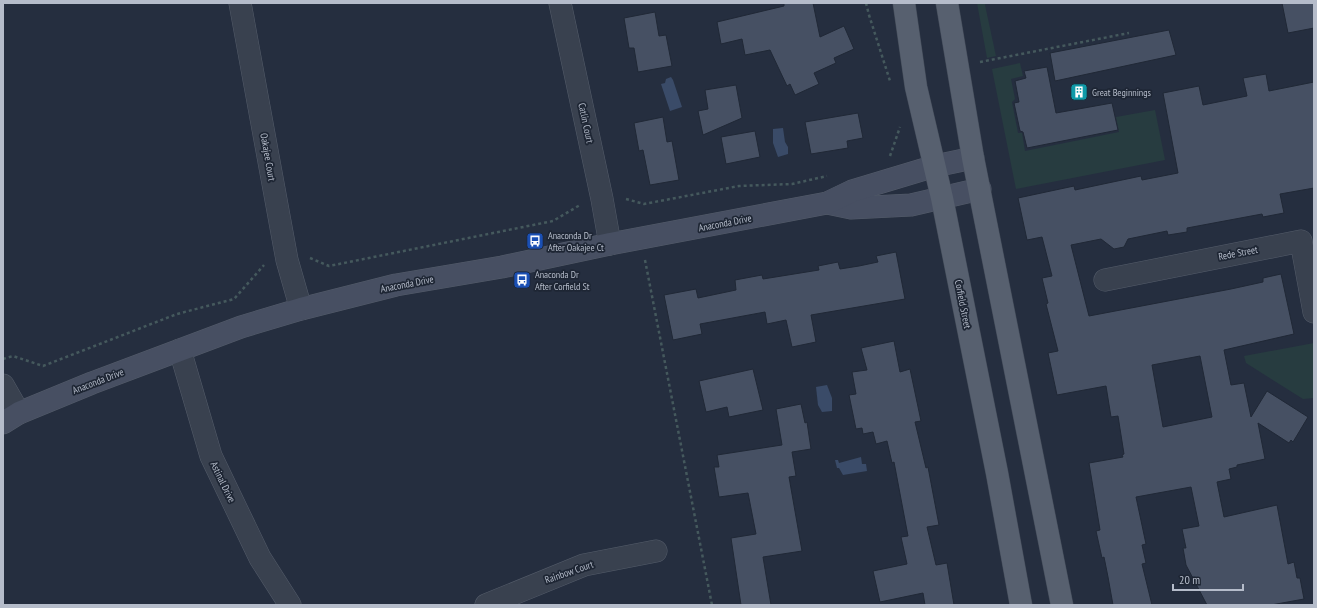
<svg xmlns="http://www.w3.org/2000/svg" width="1317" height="608" viewBox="0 0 1317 608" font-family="'PT Sans Narrow',sans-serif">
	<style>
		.green { fill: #273c40 }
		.water { fill: #3a4b68 }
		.building { fill: #465063; stroke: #202836; fill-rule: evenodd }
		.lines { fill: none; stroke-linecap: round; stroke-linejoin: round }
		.minor-casing { stroke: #545c6a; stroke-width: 23 }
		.secondary-casing { stroke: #545c6a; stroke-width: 23 }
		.primary-casing { stroke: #424a58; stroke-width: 23 }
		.path { stroke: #45595d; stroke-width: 2.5; stroke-dasharray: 3 3; stroke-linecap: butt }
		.minor { stroke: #39414f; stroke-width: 22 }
		.secondary { stroke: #474f62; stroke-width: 22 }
		.primary { stroke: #57606f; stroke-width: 22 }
		.labels { text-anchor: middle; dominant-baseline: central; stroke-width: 3.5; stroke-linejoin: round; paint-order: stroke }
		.poi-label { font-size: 10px; fill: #b5bcca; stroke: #1e2634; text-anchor: start }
		.street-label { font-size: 10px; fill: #b5bcca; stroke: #1e2634 }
	</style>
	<rect width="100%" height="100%" fill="#252e3f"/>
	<g class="green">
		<path d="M977,3h9l-1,2 11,51 -9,2z"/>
		<path d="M1020,63l3,13 -12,3 4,20 -3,3 6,31h4l3,18 94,-19 -3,-15 39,-7 10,50 -149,29 -24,-120z"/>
		<path d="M1314,343v55l-11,1 -57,-36 -2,-7z"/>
	</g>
	<g class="water">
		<path d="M671,77l2,3 9,27 -12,4 -9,-27 4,-1 1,-4z"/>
		<path d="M783,128l2,14 3,5v7l-10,3 -5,-14v-14z"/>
		<path d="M827,385l5,13v13l-10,1 -4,-7 -2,-18z"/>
		<path d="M861,457l1,7h4l1,7 -24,4 -4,-7h-2l-2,-8h3l1,3z"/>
	</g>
	<g class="building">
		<path d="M784,3h29l7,34 24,-11 10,23 -20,9 2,5 -22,10 5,11 -24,11 -5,-11 -3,2 -17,-36 -25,5 -3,-16 -21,5 -4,-22 67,-16z"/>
		<path d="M1282,3h32v25l-26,5z"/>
		<path d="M655,12l4,24 7,-1 6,31 -34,6 -4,-24h-5l-5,-30z"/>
		<path d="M1169,30l7,25 -121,26 -5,-28z"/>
		<path d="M1047,67l9,46 56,-10 6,27 -91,18 -4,-16 -3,-1 -6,-28 5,-1 -4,-21 11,-3 -2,-7z"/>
		<path d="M1266,74l3,17 45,-9v106l-34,6 4,19 -21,4 -1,-3 -43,8 -32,6v4l-19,3 -1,-4 -39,8 -4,8 -10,2 -13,-10 -30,6 18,71 142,-27 32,-7v-4l18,-4 13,60 -70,16 7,35 13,-2 7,34 16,-26 41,26 -15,25 -2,-2 -2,3 -31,-20 7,36 -28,6v2l-8,2 2,10 -14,3 7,35 53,-12 11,59 6,-2 3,16h3l4,21 -33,6h-64l-21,-40 -3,-17h3l-4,-19 17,-3 -8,-39 -55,10 10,47 -4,1 4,18 -4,1 10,41h-39l-5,-28 -4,-20 -2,1 -6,-27 4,-1 -11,-67 34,-6 -1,-2 2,-1 -6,-38 -7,1 -5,-31 -49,9 -9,-42 10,-2 -12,-47 2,-1 -6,-25 10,-2 -10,-39 -15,3 -9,-42 56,-12 1,4 66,-14 1,4 36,-7 -15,-80 36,-7 4,19 44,-9 -4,-18zM1200,356l12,61 -49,10 -11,-62z"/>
		<path d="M736,85l6,33 -39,17 -5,-24 10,-2 -3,-19z"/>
		<path d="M858,113l5,25 -16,3 1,7 -37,6 -6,-32z"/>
		<path d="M663,117l4,25 5,-1 7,39 -29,5 -7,-35 -4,1 -5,-28z"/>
		<path d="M755,131l5,26 -34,7 -5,-27z"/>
		<path d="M896,252l9,47 -94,16 5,27 -24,5 -6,-27 -19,4 -2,-12 -65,12 2,10 -29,6 -9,-45 32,-6 2,9 38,-8 -1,-10 27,-5 1,4 56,-9 -1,-4 20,-4 2,7 19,-3 19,-4 -2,-6z"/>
		<path d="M894,341l6,31 10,-3 11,52 -6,1 11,46 2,-1 11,58 -12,2 9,38 11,-2 7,42h-29l-2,-12 -43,9 -7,-31 34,-7 -6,-27 7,-1 -14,-74 -2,1 -5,-22 -11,3 -3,-12 -10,2 -1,-6 -6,1 -7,-34 7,-1 -4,-22 15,-2 -6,-22z"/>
		<path d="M753,369l10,41 -34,7 -2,-10 -21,5 -7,-31z"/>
		<path d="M801,404l4,19 2,-1 4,27 -19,3 4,24 -7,1 13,74 -39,6 8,48h-30l-10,-67 25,-4 -8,-41 -29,4 -5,-30h5l-2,-12 65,-10 -6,-36z"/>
	</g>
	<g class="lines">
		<defs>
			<g id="minor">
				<path d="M240,3l47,257 14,49"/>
				<path d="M560,3l42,196 8,45"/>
				<path d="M1105,280l196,-39 13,71"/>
				<path d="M180,350l31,106 49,102 30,47"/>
				<path d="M3,385l16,28"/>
				<path d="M486,605l98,-40 72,-14"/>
			</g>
			<g id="secondary">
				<path d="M827,203l24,5 60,-3 69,-16"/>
				<path d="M3,423l16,-10 73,-30 149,-56 60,-18 95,-24 106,-18 108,-23 217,-41 25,-12 83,-25 38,-8"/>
			</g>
			<g id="primary">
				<path d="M904,3l12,84 26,111 55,275 24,132"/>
				<path d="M947,3l26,155 89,447"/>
			</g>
		</defs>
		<use href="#minor" class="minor-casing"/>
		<use href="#secondary" class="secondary-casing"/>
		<use href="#primary" class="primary-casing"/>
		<g class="path">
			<path d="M866,3l3,12 21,66"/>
			<path d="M980,62l149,-29"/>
			<path d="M890,156l10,-29"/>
			<path d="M626,199l18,5 95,-18 53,-2 35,-8"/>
			<path d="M310,258l19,8 224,-45 27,-16"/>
			<path d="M645,260l67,345"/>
			<path d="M3,359l10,-3 30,10 134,-52 57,-15 30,-34"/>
		</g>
		<use href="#minor" class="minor"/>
		<use href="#secondary" class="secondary"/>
		<use href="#primary" class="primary"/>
	</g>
	<defs>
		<symbol id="building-square" viewBox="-11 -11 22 22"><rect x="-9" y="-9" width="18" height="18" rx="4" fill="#0f9aa8" stroke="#1e2634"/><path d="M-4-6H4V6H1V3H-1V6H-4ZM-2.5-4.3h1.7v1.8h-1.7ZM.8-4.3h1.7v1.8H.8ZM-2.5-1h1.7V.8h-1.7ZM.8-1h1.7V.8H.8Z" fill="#fff"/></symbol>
		<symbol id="bus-square" viewBox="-11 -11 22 22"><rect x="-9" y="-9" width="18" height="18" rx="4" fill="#1a4fb4" stroke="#1e2634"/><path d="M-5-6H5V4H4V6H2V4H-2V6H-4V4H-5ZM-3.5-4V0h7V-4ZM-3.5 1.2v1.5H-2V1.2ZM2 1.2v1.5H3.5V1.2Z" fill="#fff"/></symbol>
	</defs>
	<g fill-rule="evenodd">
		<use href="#building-square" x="1069" y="82" width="20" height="20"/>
		<use href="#bus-square" x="525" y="231" width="20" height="20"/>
		<use href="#bus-square" x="512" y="270" width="20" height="20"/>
	</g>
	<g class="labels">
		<g class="poi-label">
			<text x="1092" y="92">Great Beginnings</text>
			<text x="548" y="235">Anaconda Dr<tspan x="548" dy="12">After Oakajee Ct</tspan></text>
			<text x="535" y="274">Anaconda Dr<tspan x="535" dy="12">After Corfield St</tspan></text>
		</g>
		<g class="street-label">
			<text transform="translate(586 123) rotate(78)">Catlin Court</text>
			<text transform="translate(268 157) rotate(80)">Oakajee Court</text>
			<text transform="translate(725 223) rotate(-11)">Anaconda Drive</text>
			<text transform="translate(1238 253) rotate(-11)">Rede Street</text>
			<text transform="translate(407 284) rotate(-11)">Anaconda Drive</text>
			<text transform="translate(963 304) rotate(79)">Corfield Street</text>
			<text transform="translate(98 381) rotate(-21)">Anaconda Drive</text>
			<text transform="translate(223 482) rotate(64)">Astinal Drive</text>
			<text transform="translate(569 572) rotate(-19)">Rainbow Court</text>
		</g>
	</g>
	<rect width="1317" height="608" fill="none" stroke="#b5bcca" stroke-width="8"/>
	<path d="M1173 584v6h70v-6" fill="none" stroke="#b5bcca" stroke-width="2"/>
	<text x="1179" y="584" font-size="12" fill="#b5bcca" stroke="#1e2634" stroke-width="3" paint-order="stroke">20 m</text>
</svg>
